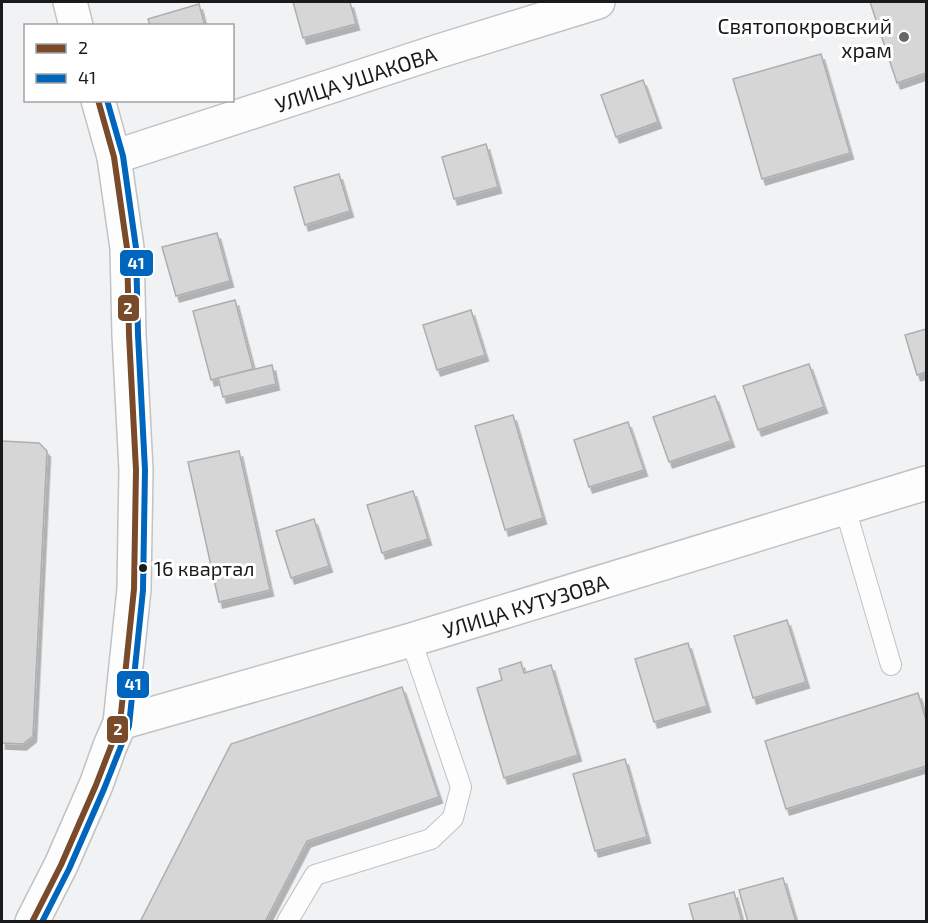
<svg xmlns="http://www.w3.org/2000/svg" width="928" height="923" viewBox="0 0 928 923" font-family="'Exo 2',sans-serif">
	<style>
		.building { fill: #d6d6d7; stroke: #adaeaf; stroke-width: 1.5; filter: url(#shadow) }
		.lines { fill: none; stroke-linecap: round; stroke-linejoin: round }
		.lane-casing { stroke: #c1c2c3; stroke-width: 22 }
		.street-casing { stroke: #c1c2c3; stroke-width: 36 }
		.secondary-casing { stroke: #c1c2c3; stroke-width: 36 }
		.lane { stroke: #fdfdfd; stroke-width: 20 }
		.street { stroke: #fdfdfd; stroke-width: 33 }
		.secondary { stroke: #fdfdfd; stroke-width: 33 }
		.bus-1-casing { stroke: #fff; stroke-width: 10 }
		.bus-2-casing { stroke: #fff; stroke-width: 10 }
		.bus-1 { stroke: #7a4b2a; stroke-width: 6 }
		.bus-2 { stroke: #0065bd; stroke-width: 6 }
		.poi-dot { fill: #646667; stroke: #fff; stroke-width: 2 }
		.bus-dot { fill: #191a1b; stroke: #fff; stroke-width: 2 }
		.labels { text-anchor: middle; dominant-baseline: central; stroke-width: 6; stroke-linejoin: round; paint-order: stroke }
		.bus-label { font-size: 20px; fill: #191a1b; stroke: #fff; text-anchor: start }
		.poi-label { font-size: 21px; fill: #191a1b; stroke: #fff; text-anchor: end }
		.street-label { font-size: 21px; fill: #191a1b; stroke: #fff }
		.line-badge { stroke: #fff; stroke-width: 2 }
		.badge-label { font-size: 16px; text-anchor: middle; font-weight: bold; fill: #fff }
	</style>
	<defs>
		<filter id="shadow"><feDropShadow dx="3.5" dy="6" stdDeviation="0" flood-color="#0004"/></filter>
	</defs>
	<rect width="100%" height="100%" fill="#f0f2f4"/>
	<g class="building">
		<path d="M293,2h57l6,22 -53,14z"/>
		<path d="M870,2h56v71l-29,10z"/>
		<path d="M199,4l6,22h-55l-2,-7z"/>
		<path d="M821,54l29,99 -88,26 -29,-100z"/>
		<path d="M643,80l15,42 -42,15 -15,-42z"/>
		<path d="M486,144l12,43 -44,12 -12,-42z"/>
		<path d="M339,174l11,37 -45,14 -11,-38z"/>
		<path d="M217,233l13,48 -54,15 -14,-49z"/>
		<path d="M235,300l18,69 -42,11 -18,-69z"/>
		<path d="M471,310l14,45 -48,15 -14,-45z"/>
		<path d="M926,329v43l-9,3 -12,-40z"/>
		<path d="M809,364l15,43 -66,23 -15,-44z"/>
		<path d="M272,365l4,19 -53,13 -5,-19z"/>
		<path d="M715,396l16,45 -62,21 -16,-45z"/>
		<path d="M513,415l30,103 -38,12 -30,-104z"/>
		<path d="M628,422l16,48 -55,17 -15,-47z"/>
		<path d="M2,441l37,2 8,8 -14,285 -10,8 -21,-1z"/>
		<path d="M239,451l31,139 -51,12 -31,-140z"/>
		<path d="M413,491l15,48 -46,14 -15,-48z"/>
		<path d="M314,519l15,47 -38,12 -15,-47z"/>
		<path d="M787,620l19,62 -53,16 -19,-62z"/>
		<path d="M688,643l19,63 -53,16 -19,-63z"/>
		<path d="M521,662l3,11 27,-8 27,90 -74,23 -27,-90 25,-8 -3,-11z"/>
		<path d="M402,687l37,110 -132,44 -42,81h-125l91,-178z"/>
		<path d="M918,693l8,27v46l-140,43 -21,-68z"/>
		<path d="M625,759l22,78 -52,14 -22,-77z"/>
		<path d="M783,878l13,44h-48l-9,-32z"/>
		<path d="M734,892l8,30h-48l-5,-18z"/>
	</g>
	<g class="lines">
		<defs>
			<g id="lane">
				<path d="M845,508l46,157"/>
				<path d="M287,922l28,-47 116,-36 22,-21 8,-31 -50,-147"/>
			</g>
			<g id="street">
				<path id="s1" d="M114,157l325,-106 159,-49"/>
				<path id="s2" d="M120,723l291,-83 515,-157"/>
			</g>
			<g id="secondary">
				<path d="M70,2l6,24"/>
				<path d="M32,922l29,-57 35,-80 14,-39 10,-23 14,-134 2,-119 -7,-135 -2,-87 -13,-91 -16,-57"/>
			</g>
		</defs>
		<use href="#lane" class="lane-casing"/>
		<use href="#street" class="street-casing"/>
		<use href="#secondary" class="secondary-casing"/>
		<use href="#lane" class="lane"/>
		<use href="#street" class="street"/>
		<use href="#secondary" class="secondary"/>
		<defs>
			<path id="bus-1" d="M32,922l29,-57 35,-80 24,-62 14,-134 2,-119 -7,-135 -2,-87 -13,-91 -16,-57"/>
			<path id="bus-2" d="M42,922l27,-53 35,-80 25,-63 14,-136 2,-120 -7,-135 -2,-87 -13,-92 -16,-56"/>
		</defs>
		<use href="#bus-1" class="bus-1-casing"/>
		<use href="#bus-2" class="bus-2-casing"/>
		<use href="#bus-1" class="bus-1"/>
		<use href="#bus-2" class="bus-2"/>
	</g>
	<circle class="poi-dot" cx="904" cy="37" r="6"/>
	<circle class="bus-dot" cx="143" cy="568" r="5"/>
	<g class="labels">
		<g class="bus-label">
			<text x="154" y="568">16 квартал</text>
		</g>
		<g class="poi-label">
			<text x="892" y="25">Святопокровский<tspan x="892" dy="24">храм</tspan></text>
		</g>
		<g class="street-label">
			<text stroke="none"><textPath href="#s1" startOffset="254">УЛИЦА УШАКОВА</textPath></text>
			<text stroke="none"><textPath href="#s2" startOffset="422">УЛИЦА КУТУЗОВА</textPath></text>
		</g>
	</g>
	<g class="line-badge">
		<rect x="119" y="249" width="35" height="28" rx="6" fill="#0065bd"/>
		<rect x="117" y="294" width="23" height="28" rx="6" fill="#7a4b2a"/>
		<rect x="116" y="670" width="34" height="29" rx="6" fill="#0065bd"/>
		<rect x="106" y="715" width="23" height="29" rx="6" fill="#7a4b2a"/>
	</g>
	<g class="badge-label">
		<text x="136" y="269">41</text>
		<text x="128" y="314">2</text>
		<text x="133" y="690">41</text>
		<text x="118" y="735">2</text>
	</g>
	<rect width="928" height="923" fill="none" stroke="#191a1b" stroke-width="6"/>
	<rect x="24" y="24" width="210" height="78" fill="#ffffff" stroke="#a3a3a4" stroke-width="1.5"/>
	<rect x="36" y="44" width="30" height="9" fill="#7a4b2a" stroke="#a3a3a4" stroke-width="1.5"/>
	<text x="78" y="54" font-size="18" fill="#191a1b">2</text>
	<rect x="36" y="74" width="30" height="9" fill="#0065bd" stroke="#a3a3a4" stroke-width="1.5"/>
	<text x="78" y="84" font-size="18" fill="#191a1b">41</text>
</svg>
